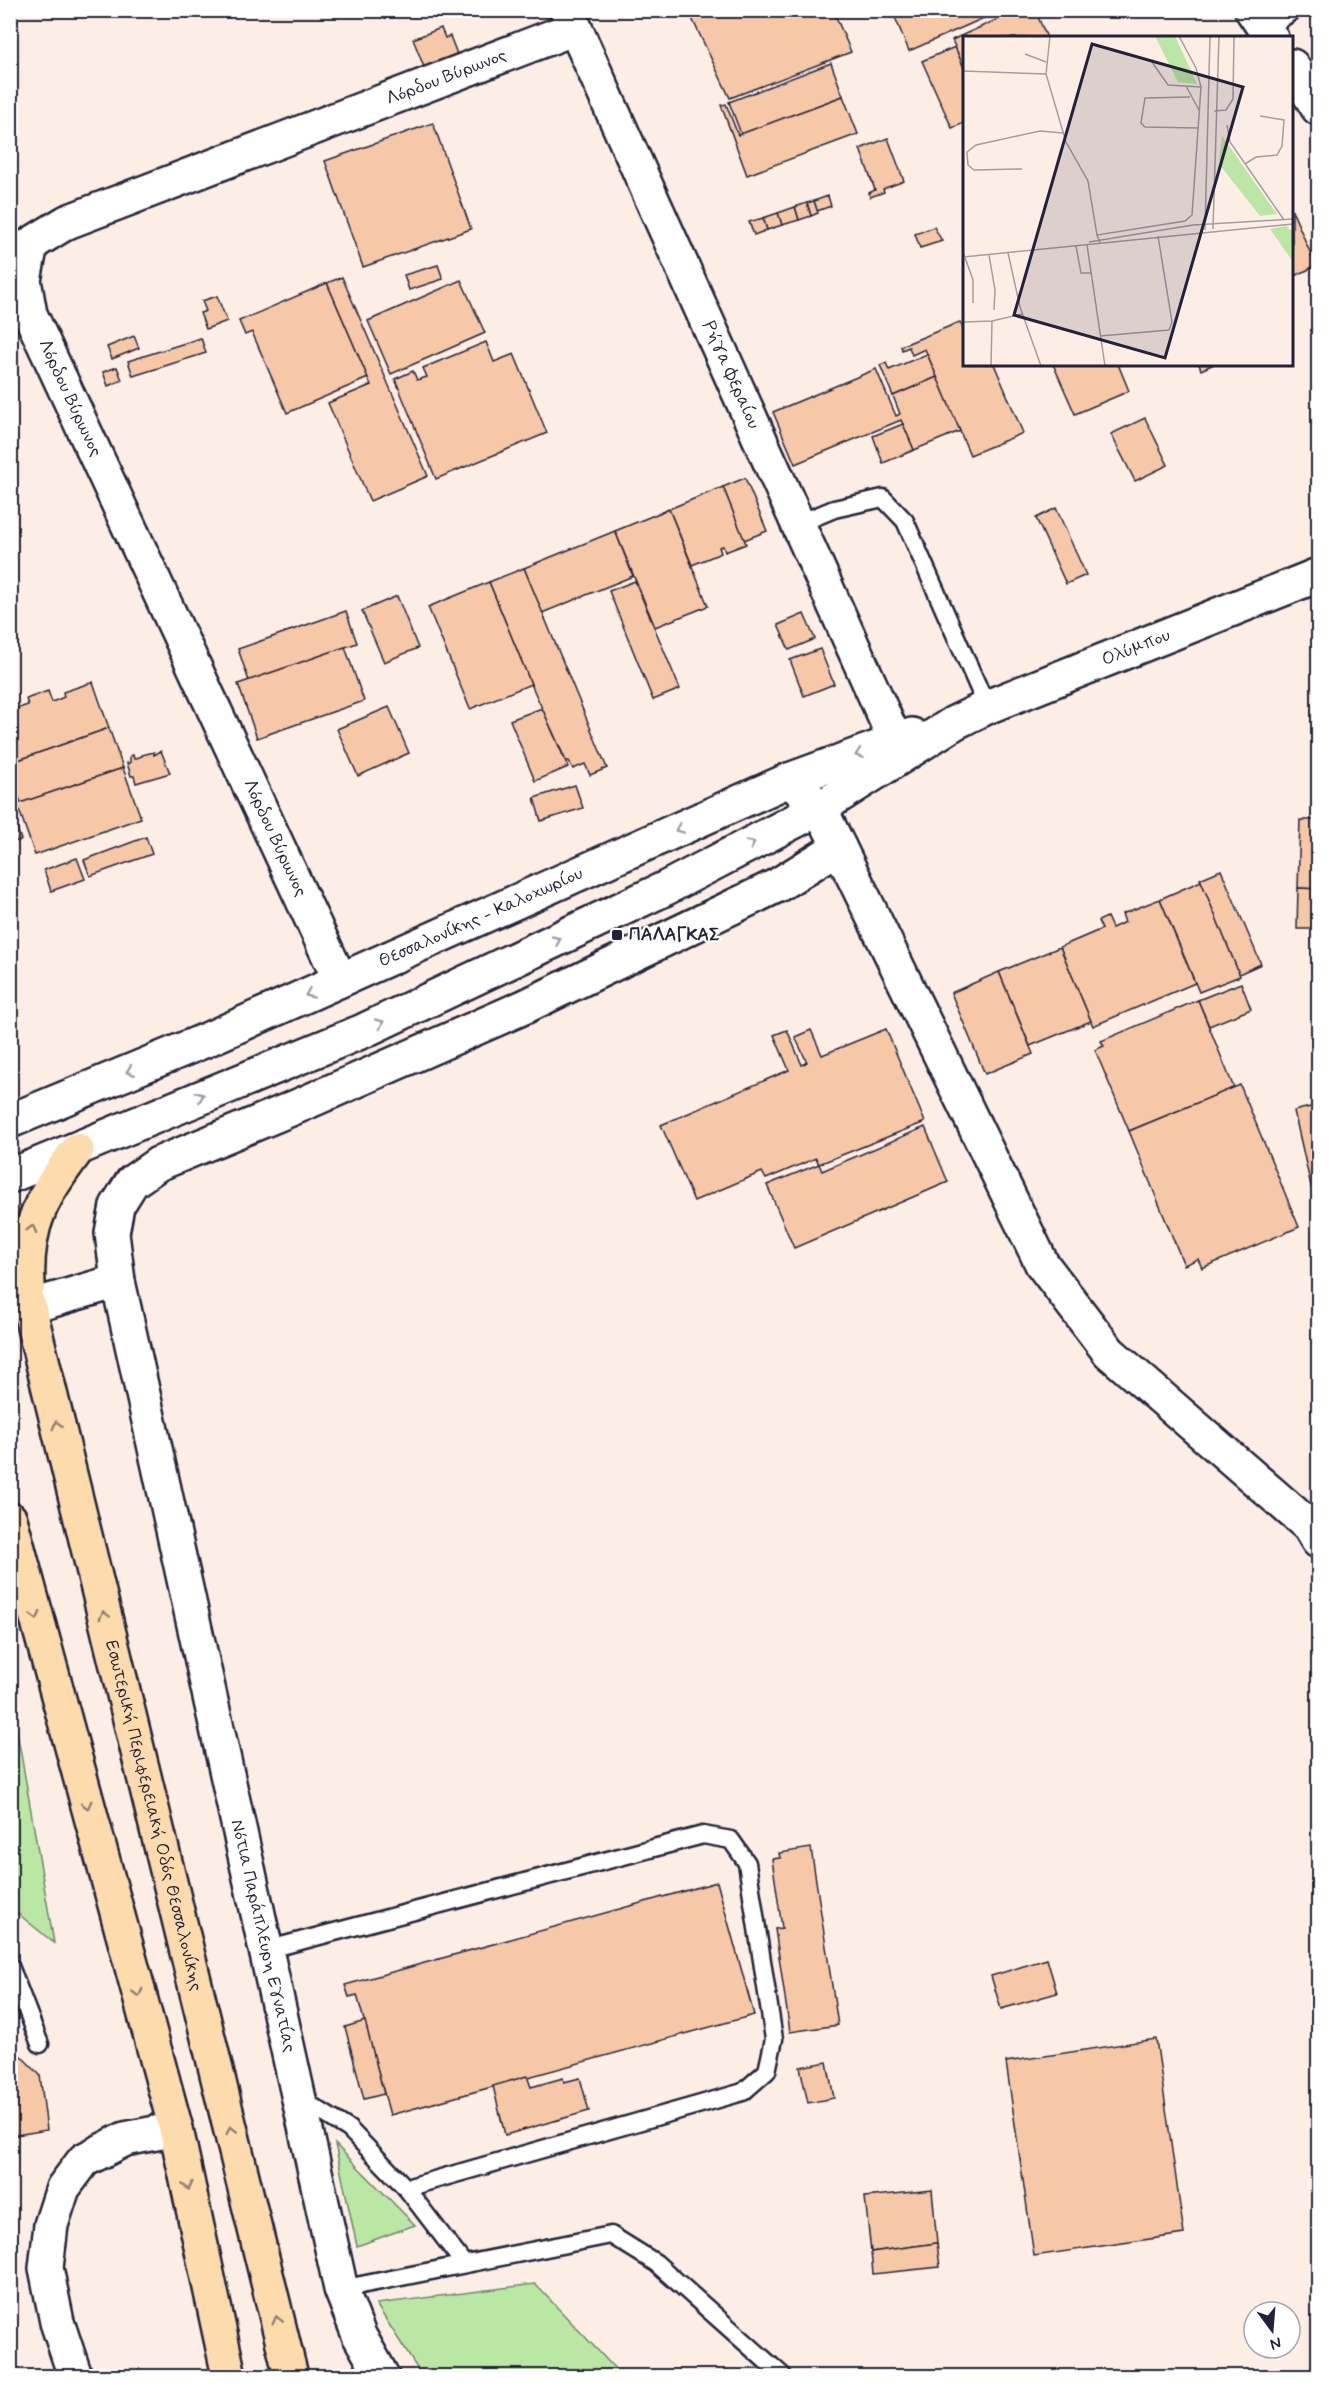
<svg xmlns="http://www.w3.org/2000/svg" width="1329" height="2387" viewBox="0 0 1329 2387" font-family="Mynerve,sans-serif">
	<style>
		.green { fill: #bbe7a4; stroke: #6e8470; stroke-width: 1.5 }
		.building { fill: #f7c8a7; stroke: #22223b; stroke-width: 1.5 }
		.lines { fill: none; stroke-linecap: round; stroke-linejoin: round }
		.service-casing { stroke: #22223b; stroke-width: 21 }
		.minor-casing { stroke: #22223b; stroke-width: 38 }
		.secondary-casing { stroke: #22223b; stroke-width: 38 }
		.trunk-casing { stroke: #22223b; stroke-width: 38 }
		.service { stroke: #fff; stroke-width: 16 }
		.minor { stroke: #fff; stroke-width: 33 }
		.secondary { stroke: #fff; stroke-width: 33 }
		.trunk { stroke: #fddbac; stroke-width: 33 }
		.oneway { stroke: #9c9ca7 }
		.oneway2 { stroke: #907e74 }
		.poi-dot { fill: #22223b; stroke: #fff; stroke-width: 2 }
		.labels { text-anchor: middle; dominant-baseline: central; stroke-width: 4.5; stroke-linejoin: round; paint-order: stroke }
		.street-label { font-size: 18px; fill: #22223b; stroke: #fff }
		.poi-label { font-size: 18px; font-weight: bold; fill: #22223b; stroke: #fff; text-anchor: start }
		.inset-road { fill: none; stroke: #a59ca1; stroke-width: 1.5 }
		.view { fill: #22223b; fill-opacity: 0.15; stroke: #22223b; stroke-width: 3 }
		.inset-edge { fill: none; stroke: #22223b; stroke-width: 3 }
	</style>
	<rect width="100%" height="100%" fill="#fdeee5"/>
	<filter id="ink" filterUnits="userSpaceOnUse"><feTurbulence type="fractalNoise" baseFrequency=".0167" numOctaves="2"/><feDisplacementMap in="SourceGraphic" scale="12" xChannelSelector="R" yChannelSelector="G"/><feConvolveMatrix kernelMatrix="1 2 1 2 8 2 1 2 1" color-interpolation-filters="sRGB"/></filter>
	<g filter="url(#ink)">
		<g class="green">
			<path d="M10,1707l3,1 41,235 -43,-35z"/>
			<path d="M335,2144l80,81 -58,21z"/>
			<path d="M535,2284l87,92h-200l-46,-72z"/>
		</g>
		<g class="building">
			<path d="M688,10h145l18,42 -121,46z"/>
			<path d="M892,10h110l-93,41z"/>
			<path d="M1018,10h17l12,28h-83v30l-12,-28z"/>
			<path d="M441,28l4,10 5,-2 7,18 -33,13 -11,-28z"/>
			<path d="M955,47l9,21v55l-12,5 -30,-67z"/>
			<path d="M831,63l12,33 -102,38 -12,-32z"/>
			<path d="M843,96l15,38 -111,41 -26,-70 5,-1 12,31z"/>
			<path d="M433,123l38,106 -108,38 -38,-106z"/>
			<path d="M888,138l16,43 -21,8 1,3 -14,5 -1,-4 6,-3 -15,-41z"/>
			<path d="M828,196l3,10 -14,5 -3,-10z"/>
			<path d="M814,201l4,12 -7,3 -4,-13z"/>
			<path d="M807,203l4,13 -12,4 -4,-13z"/>
			<path d="M795,207l4,13 -17,5 -4,-12z"/>
			<path d="M1292,210l24,56 -24,11z"/>
			<path d="M778,213l4,12 -15,5 -4,-12z"/>
			<path d="M763,218l4,12 -13,5 -5,-13z"/>
			<path d="M934,227l8,14 -22,7 -5,-14z"/>
			<path d="M438,265l5,14 -34,11 -5,-15z"/>
			<path d="M342,277l86,199 -58,25 -42,-98 43,-18 -44,-102z"/>
			<path d="M461,280l24,53 -94,41 -23,-53z"/>
			<path d="M327,283l41,95 -81,35 -35,-81 -7,3 -6,-14z"/>
			<path d="M217,296l10,25 -21,8 -6,-16 6,-2 -4,-10z"/>
			<path d="M960,322l4,9v33h30l29,69 -53,22 -45,-106 -13,6 -3,-8 -7,3 -1,-4z"/>
			<path d="M134,336l5,12 -27,11 -5,-12z"/>
			<path d="M201,338l5,15 -73,23 -5,-15z"/>
			<path d="M486,342l8,20 20,-8 33,79 -111,46 -41,-100 18,-8 4,9 10,-3 -4,-9z"/>
			<path d="M927,354l10,23 -44,19 -13,-31 6,-2 3,7z"/>
			<path d="M1053,364h65l11,27 -54,23z"/>
			<path d="M1199,364h15l-13,6z"/>
			<path d="M117,367l5,13 -14,6 -5,-14z"/>
			<path d="M876,369l20,47 4,-2 -7,-18 44,-19 23,54 -46,19 -13,-30 -106,44 -22,-52z"/>
			<path d="M1145,418l23,47 -33,16 -24,-47z"/>
			<path d="M903,424l11,26 -31,13 -10,-27z"/>
			<path d="M745,478l22,53 -23,9 -21,-53z"/>
			<path d="M723,487l23,57 -21,8 -2,-6 -4,1 2,6 -29,12 -23,-56z"/>
			<path d="M1056,508l30,67 -20,9 -30,-66z"/>
			<path d="M669,509l39,97 -53,21 -40,-96z"/>
			<path d="M615,531l18,45 -91,37 -18,-45z"/>
			<path d="M524,568l83,200 -17,7 -5,-11 -12,5 -4,-8h-3l-35,-77 -42,-102z"/>
			<path d="M635,581l45,108 -27,11 -44,-109z"/>
			<path d="M489,582l42,102 -61,25 -42,-102z"/>
			<path d="M397,596l21,52 -34,14 -22,-51z"/>
			<path d="M346,611l11,32 -108,38 -11,-32z"/>
			<path d="M804,614l11,25 -26,11 -11,-25z"/>
			<path d="M345,647l19,54 -107,37 -19,-54z"/>
			<path d="M820,649l14,35 -30,12 -14,-36z"/>
			<path d="M93,682l16,46 -99,35v-52l18,-6 -2,-6 22,-8 4,11 12,-5 -1,-5z"/>
			<path d="M389,707l20,46 -51,23 -21,-47z"/>
			<path d="M542,708l26,59 -33,14 -25,-61z"/>
			<path d="M109,728l14,40 -102,35 -11,-30v-10z"/>
			<path d="M161,751l9,22 -34,10 -2,-7h-3l-4,-13h3v-7l3,-1 1,4 8,-3v-1l12,-3v3z"/>
			<path d="M123,768l18,50 -106,37 -18,-51z"/>
			<path d="M575,785l8,23 -42,13 -7,-23z"/>
			<path d="M10,807l11,33 -11,3z"/>
			<path d="M1300,820h18v69l-20,-1z"/>
			<path d="M146,837l6,17 -62,22 -6,-16z"/>
			<path d="M77,858l8,21 -34,12 -7,-21z"/>
			<path d="M1221,870l40,94 -22,10 -39,-95z"/>
			<path d="M1201,881l39,95 -41,16 -39,-93z"/>
			<path d="M1298,888l20,1v40h-21z"/>
			<path d="M1160,899l35,84 -102,43 -33,-79 42,-18 -4,-8 9,-4 5,11 13,-6 -3,-8z"/>
			<path d="M1060,947l31,74 -61,25 -31,-74z"/>
			<path d="M999,972l34,82 -48,20 -34,-81z"/>
			<path d="M1241,983l10,26 -42,17 -11,-26z"/>
			<path d="M1198,1000l36,88 -105,43 -34,-81 9,-4 -3,-5z"/>
			<path d="M886,1029l39,93 -106,42 -3,-6 -50,21 -4,-7 -68,29 -33,-76 128,-55 -15,-35 13,-5 15,35 5,-3 -12,-25 16,-7 11,25z"/>
			<path d="M1240,1085l59,142 -97,41 -4,-9 -14,6 -55,-134z"/>
			<path d="M1318,1105v112l-24,-106z"/>
			<path d="M925,1127l23,55 -154,66 -27,-63 52,-21 3,7z"/>
			<path d="M811,1848l27,177 -48,7 -15,-103 7,-1 -10,-69 8,-1 -1,-5z"/>
			<path d="M717,1882l37,133 -364,100 -33,-120 -8,2 -4,-12z"/>
			<path d="M1047,1959l10,34 -56,16 -10,-33z"/>
			<path d="M365,2021l19,73 -20,5 -19,-72z"/>
			<path d="M1156,2039l28,195 -150,22 -28,-194z"/>
			<path d="M10,2045l30,30 7,55 -37,6z"/>
			<path d="M827,2062l7,36 -26,5 -8,-36z"/>
			<path d="M527,2076l4,11 32,-9 1,4 16,-4 9,33 -84,24 -12,-49z"/>
			<path d="M932,2190l5,53 -66,9 -6,-55z"/>
			<path d="M937,2243l3,24 -67,7 -2,-22z"/>
		</g>
		<g class="lines">
			<defs>
				<g id="service">
					<path d="M1265,30l29,-20"/>
					<path d="M798,524l36,-15 49,-11 22,23 82,186"/>
					<path d="M266,1950l437,-115 28,5 16,23 27,176 -7,32 -24,21 -337,96"/>
					<path d="M10,1966l30,78"/>
					<path d="M299,2098l50,31 57,59 58,76"/>
					<path d="M341,2289l270,-54 45,28 127,113"/>
				</g>
				<g id="minor">
					<path id="s1" d="M567,10l328,730"/>
					<path d="M1252,10l19,28"/>
					<path d="M1292,66l26,42"/>
					<path d="M839,847l203,417 67,88 200,174 9,15"/>
					<path id="s2" d="M340,980l-310,-666 -6,-34 7,-36 36,-22 508,-194"/>
					<path d="M29,1307l89,-26"/>
					<path d="M75,2376l-18,-54 -11,-54 5,-43 12,-37 21,-28 41,-21 51,-10"/>
					<path d="M382,2376l-23,-41 -18,-46 -223,-1008 -6,-48 5,-27 15,-24 26,-18 140,-58 226,-99 254,-122 61,-38 -19,-39 -31,-28"/>
				</g>
				<g id="secondary">
					<path id="s3" d="M10,1121l196,-81 583,-260 123,-45"/>
					<path id="s4" d="M10,1176l353,-145 303,-143 154,-80 134,-85 33,-16 331,-132"/>
				</g>
				<g id="trunk">
					<path id="s5" d="M10,1255l19,52 262,1069"/>
					<path d="M28,1285c-3,-61 14,-88 49,-135"/>
					<path d="M10,1519l166,610 53,247"/>
				</g>
			</defs>
			<use href="#service" class="service-casing"/>
			<use href="#minor" class="minor-casing"/>
			<use href="#secondary" class="secondary-casing"/>
			<use href="#trunk" class="trunk-casing"/>
			<use href="#service" class="service"/>
			<use href="#minor" class="minor"/>
			<use href="#secondary" class="secondary"/>
			<use href="#trunk" class="trunk"/>
		</g>
		<defs><path id="oneway-chevron" d="M-2-3.5L2.5 0L-2 3.5" fill="none" stroke-width="1.6" stroke-linecap="round" stroke-linejoin="round" transform="scale(1.5)"/></defs>
		<g class="oneway">
			<use href="#oneway-chevron" transform="translate(859 754) rotate(160)"/>
			<use href="#oneway-chevron" transform="translate(679 829) rotate(156)"/>
			<use href="#oneway-chevron" transform="translate(751 844) rotate(-28)"/>
			<use href="#oneway-chevron" transform="translate(557 940) rotate(-25)"/>
			<use href="#oneway-chevron" transform="translate(309 994) rotate(156)"/>
			<use href="#oneway-chevron" transform="translate(380 1023) rotate(-25)"/>
			<use href="#oneway-chevron" transform="translate(130 1071) rotate(158)"/>
			<use href="#oneway-chevron" transform="translate(200 1096) rotate(-22)"/>
		</g>
		<g class="oneway2">
			<use href="#oneway-chevron" transform="translate(32 1229) rotate(-75)"/>
			<use href="#oneway-chevron" transform="translate(57 1425) rotate(-104)"/>
			<use href="#oneway-chevron" transform="translate(104 1615) rotate(-104)"/>
			<use href="#oneway-chevron" transform="translate(36 1616) rotate(75)"/>
			<use href="#oneway-chevron" transform="translate(87 1805) rotate(75)"/>
			<use href="#oneway-chevron" transform="translate(138 1993) rotate(75)"/>
			<use href="#oneway-chevron" transform="translate(231 2130) rotate(-104)"/>
			<use href="#oneway-chevron" transform="translate(188 2186) rotate(78)"/>
			<use href="#oneway-chevron" transform="translate(277 2320) rotate(-104)"/>
		</g>
	</g>
	<rect class="poi-dot" x="611" y="929" width="12" height="12" rx="3"/>
	<g class="labels">
		<g class="street-label">
			<text stroke="none"><textPath href="#s2" startOffset="1254">Λόρδου Βύρωνος</textPath></text>
			<text stroke="none"><textPath href="#s1" startOffset="400">Ρήγα Φεραίου</textPath></text>
			<text transform="translate(70 398) rotate(65)">Λόρδου Βύρωνος</text>
			<text stroke="none"><textPath href="#s4" startOffset="1246">Ολύμπου</textPath></text>
			<text transform="translate(275 838) rotate(65)">Λόρδου Βύρωνος</text>
			<text stroke="none"><textPath href="#s3" startOffset="513">Θεσσαλονίκης - Καλοχωρίου</textPath></text>
			<text stroke="none"><textPath href="#s5" startOffset="579">Εσωτερική Περιφερειακή Οδός Θεσσαλονίκης</textPath></text>
			<text transform="translate(263 1936) rotate(77)">Νότια Παράπλευρη Εγνατίας</text>
		</g>
		<g class="poi-label">
			<text x="629" y="935">ΠΑΛΑΓΚΑΣ</text>
		</g>
	</g>
	<g transform="translate(963 36)">
		<rect width="330" height="330" fill="#fdeee5"/>
		<path d="M192,0h20l22,48 -19,-2zM259,100l55,78 -17,2 -41,-52zM323,190l7,6v30l-23,-33z" fill="#bbe7a4"/>
		<path class="inset-road" d="M62,18l21,8M189,26l16,23 33,2M0,35l83,3 20,68 22,39 9,54M83,38l4,-38M223,50l13,24M227,61l-45,1 -4,25 4,4 53,1M251,75l12,-1 7,-11 1,-63M264,89l3,17 54,78M282,128l11,-7 21,-2 5,-9 2,-26 -24,-4M59,133l-48,1 -6,-5 -1,-13 9,-7 64,-14 23,2M250,193l6,-193M242,194l5,-194M126,206l104,-17 100,-6M137,207l-3,-8 88,-14 7,-6 9,-128 -5,-19 -17,-32M124,209l18,121M113,210l5,27h10M0,216l10,28v23M45,217l12,54 21,59M26,219l6,35 -1,20M0,221l330,-33M0,286l29,-1 30,-7M137,300l69,-6 3,-8 -14,-86M28,330l1,-45"/>
		<path class="view" d="M129,8l151,43 -78,271 -151,-43z"/>
		<rect width="330" height="330" class="inset-edge"/>
	</g>
	<rect width="1329" height="2387" fill="none" stroke="#fff" stroke-width="36"/>
	<rect x="18" y="18" width="1293" height="2351" fill="none" stroke="#22223b" stroke-width="2" filter="url(#ink)"/>
	<g transform="translate(1272 2330) rotate(164)"><circle r="28" fill="#ffffff" stroke="#a7a7b1" stroke-width="1.5"/>
	<path d="M0-4.5L10 22L0 15L-10 22Z" fill="#22223b"/>
	<text y="-9" font-size="16" font-weight="bold" text-anchor="middle" fill="#22223b">N</text>
	</g>
</svg>
